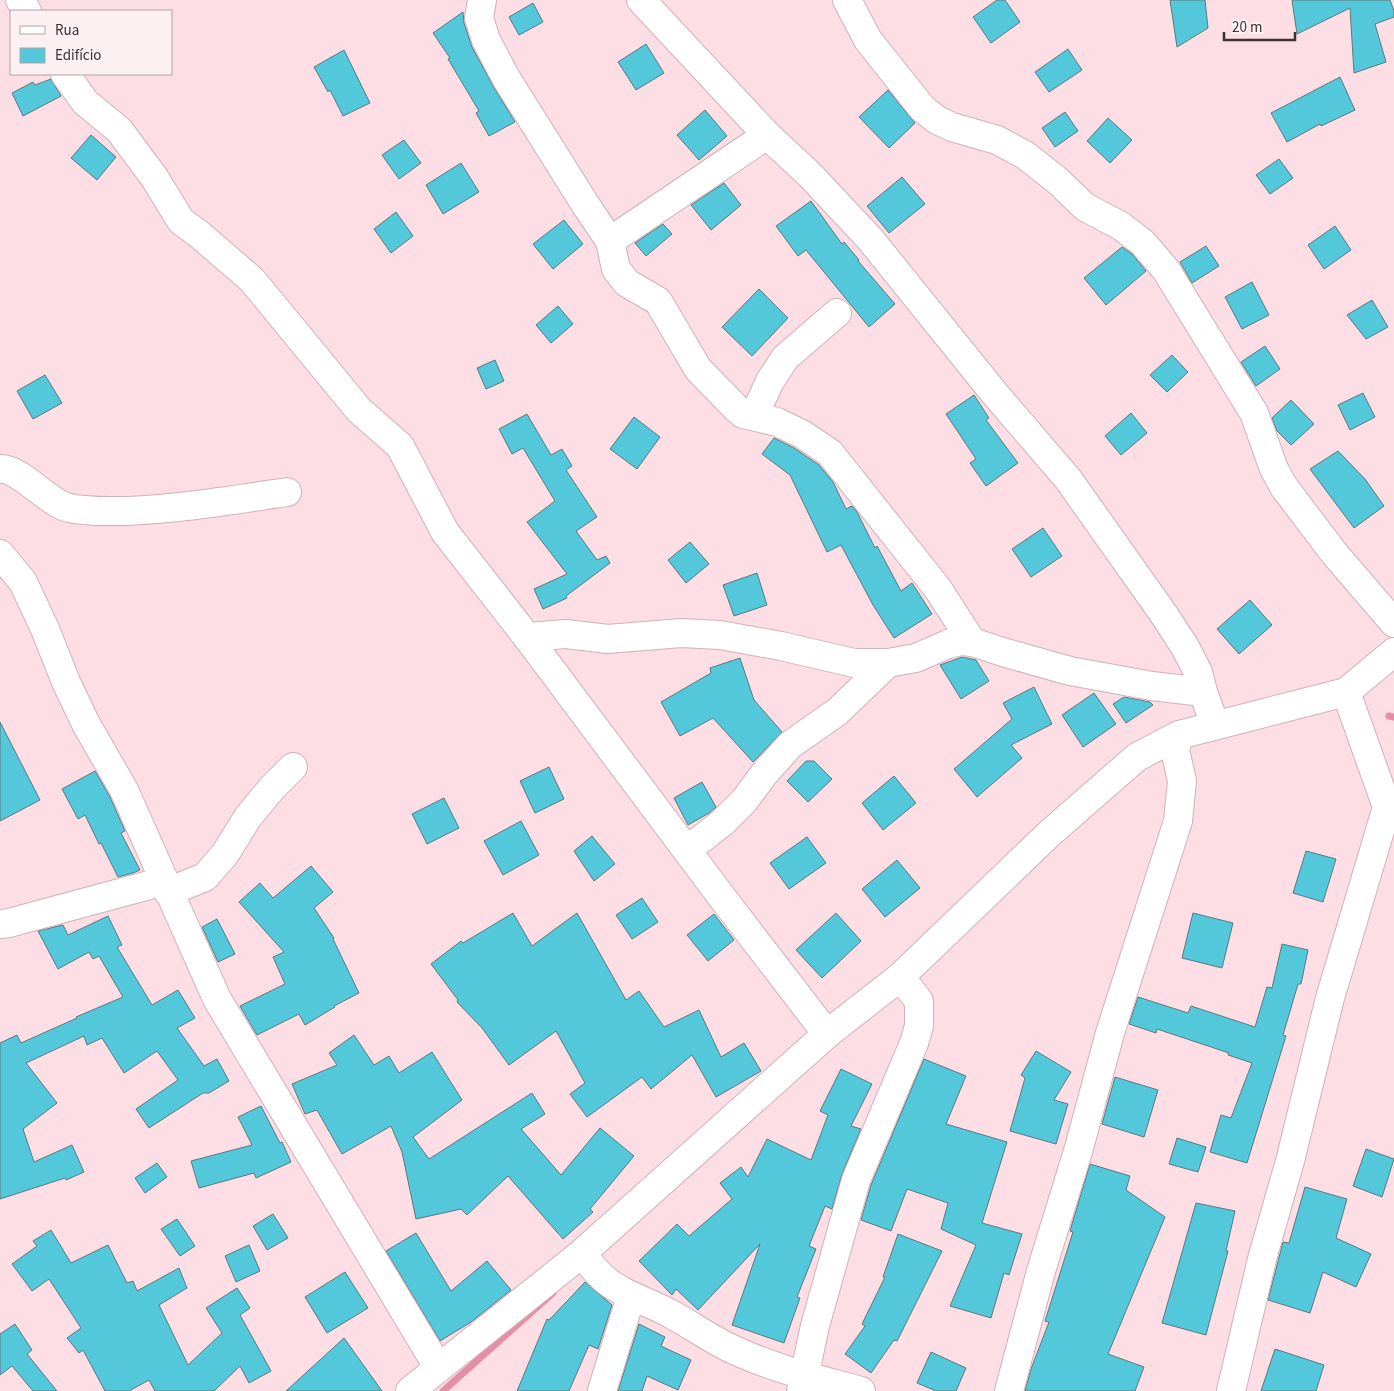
<svg xmlns="http://www.w3.org/2000/svg" width="1394" height="1391" viewBox="0 0 1394 1391" font-family="'Source Sans 3',sans-serif">
	<style>
		.lines { fill: none; stroke-linecap: round; stroke-linejoin: round }
		.stream { stroke: #e48fa7; stroke-width: 7 }
		.building { fill: #53c8db; stroke: #5a787e }
		.minor-casing { stroke: #cfb1b8; stroke-width: 30 }
		.minor { stroke: #fff; stroke-width: 28 }
	</style>
	<rect width="100%" height="100%" fill="#fddee5"/>
	<g class="lines">
		<g class="stream">
			<path d="M1389,716l5,1"/>
			<path d="M443,1391l110,-98"/>
		</g>
	</g>
	<g class="building">
		<path d="M997,0h8l15,22 -29,21 -18,-26z"/>
		<path d="M1170,0h35l3,28 -31,19z"/>
		<path d="M1292,0h98l4,11v6l-19,7 11,38 -32,11 -4,-65 -53,26z"/>
		<path d="M533,3l10,19 -24,13 -10,-18z"/>
		<path d="M463,12l1,11 8,24 21,39 22,36 -26,14 -13,-23 3,-2 -31,-52 2,-1 -17,-25z"/>
		<path d="M646,44l18,29 -28,17 -18,-28z"/>
		<path d="M1068,49l14,21 -33,22 -14,-20z"/>
		<path d="M344,50l26,53 -27,13 -13,-26 -2,2 -14,-25z"/>
		<path d="M1340,77l15,33 -34,16 -1,-2 -33,18 -16,-29z"/>
		<path d="M51,79l10,17 -38,20 -11,-23 21,-11 2,3z"/>
		<path d="M888,90l27,33 -26,25 -30,-31z"/>
		<path d="M705,110l22,26 -28,24 -22,-25z"/>
		<path d="M1065,112l13,19 -23,16 -13,-19z"/>
		<path d="M1108,118l24,22 -22,23 -23,-22z"/>
		<path d="M91,135l25,22 -19,23 -26,-22z"/>
		<path d="M404,140l17,23 -22,16 -17,-24z"/>
		<path d="M1279,159l14,19 -23,16 -14,-19z"/>
		<path d="M461,163l18,29 -36,22 -17,-29z"/>
		<path d="M902,177l23,27 -36,29 -22,-27z"/>
		<path d="M724,183l17,22 -30,25 -20,-25z"/>
		<path d="M811,201l31,43 2,-2 15,18 -1,1 37,43 -26,23 -63,-77 -8,6 -22,-30z"/>
		<path d="M396,212l17,24 -22,17 -17,-24z"/>
		<path d="M564,220l19,24 -30,25 -20,-25z"/>
		<path d="M663,224l9,10 -26,22 -11,-13z"/>
		<path d="M1335,226l16,24 -27,19 -16,-24z"/>
		<path d="M1206,246l13,20 -27,17 -12,-21z"/>
		<path d="M1122,247l10,7 14,17 -40,34 -22,-27z"/>
		<path d="M1252,282l17,33 -27,14 -17,-32z"/>
		<path d="M759,289l29,29 -36,38 -30,-29z"/>
		<path d="M1372,300l16,27 -22,12 -19,-24z"/>
		<path d="M558,306l15,18 -22,19 -15,-18z"/>
		<path d="M1265,346l15,23 -24,17 -15,-24z"/>
		<path d="M1172,355l16,17 -21,20 -17,-17z"/>
		<path d="M495,360l9,21 -18,8 -9,-21z"/>
		<path d="M45,375l17,28 -29,16 -16,-28z"/>
		<path d="M1363,393l12,24 -25,13 -12,-25z"/>
		<path d="M974,395l15,23 -3,2 32,43 -32,23 -16,-23 6,-4 -30,-45z"/>
		<path d="M1291,400l23,24 -23,21 -14,-14 -5,-13z"/>
		<path d="M1131,413l16,20 -26,22 -16,-19z"/>
		<path d="M527,414l24,41 11,-6 10,17 -6,4 31,47 -21,14 21,29 9,-4 4,7 -44,33 1,2 -24,11 -9,-20 33,-15 -40,-52 28,-21 -32,-53 -11,6 -13,-25z"/>
		<path d="M634,417l26,20 -23,32 -27,-20z"/>
		<path d="M774,438l20,10 25,17 14,17 13,27 6,-3 5,6 18,36 2,-2 24,45 11,-8 20,31 -38,24 -21,-33 -32,-60 -14,7 -37,-77 -28,-21z"/>
		<path d="M1338,451l27,28 19,27 -30,22 -44,-59z"/>
		<path d="M1043,528l19,28 -31,21 -19,-28z"/>
		<path d="M690,542l19,22 -23,19 -18,-23z"/>
		<path d="M757,573l10,32 -33,11 -11,-31z"/>
		<path d="M1250,600l22,25 -33,29 -22,-25z"/>
		<path d="M962,657l14,3 13,21 -28,18 -21,-34z"/>
		<path d="M740,658l14,42 28,32 -29,30 -40,-44 -33,18 -19,-34 50,-29 -1,-5z"/>
		<path d="M1034,687l18,37 -41,21 11,13 -45,39 -23,-28 58,-50 -9,-16z"/>
		<path d="M1094,693l22,31 -33,23 -21,-32z"/>
		<path d="M1124,697l26,5 3,3 -27,18 -13,-19z"/>
		<path d="M0,722l40,78 -40,21z"/>
		<path d="M806,761h8l18,18 -24,23 -21,-21z"/>
		<path d="M549,767l15,32 -29,14 -15,-32z"/>
		<path d="M95,771l15,26 15,34 -4,2 19,37 -7,3 -15,4 -17,-34 -2,1 -14,-29 -7,4 -16,-30z"/>
		<path d="M894,776l22,27 -33,27 -21,-27z"/>
		<path d="M702,782l14,25 -7,6 -21,12 -14,-27z"/>
		<path d="M444,798l15,30 -32,16 -15,-30z"/>
		<path d="M521,821l18,34 -36,20 -19,-34z"/>
		<path d="M592,836l23,28 -21,17 -20,-30z"/>
		<path d="M807,837l19,26 -37,26 -19,-26z"/>
		<path d="M1306,851l30,8 -13,43 -30,-9z"/>
		<path d="M897,860l23,28 -35,29 -23,-28z"/>
		<path d="M311,866l22,26 -19,16 20,30 -1,1 26,54 -25,13 1,1 -30,18 -6,-11 -42,21 -17,-29 45,-22 -12,-27 11,-5 -45,-50 21,-19 13,15z"/>
		<path d="M642,898l16,24 -26,17 -16,-24z"/>
		<path d="M513,913l19,33 45,-33 49,87 13,-9 25,36 35,-17 22,47 23,-14 17,28 -45,26 -24,-42 -41,34 -9,-12 -55,40 -17,-23 15,-11 -29,-52 -47,34 -27,-37 -25,-26 1,-2 -27,-36 30,-23 2,2z"/>
		<path d="M836,913l25,28 -39,37 -26,-28z"/>
		<path d="M1193,913l40,10 -11,45 -40,-10z"/>
		<path d="M714,914l20,26 -26,21 -21,-26z"/>
		<path d="M108,916l14,29 -5,2 35,58 26,-15 17,28 -18,10 27,38 13,-7 12,22 -20,12h-6l-54,35 -13,-19 42,-29 -21,-29 -33,22 -22,-35 -15,7 -3,-9 -58,27 31,40 -34,26 11,33 38,-17 12,27 -18,8 -1,-2 -65,21v-156l17,-8 4,8 56,-25 -1,-1 47,-20 -24,-41 -6,3 -4,-7 -31,17 -20,-38 25,-6 5,10z"/>
		<path d="M217,919l18,35 -17,8 -16,-35z"/>
		<path d="M1282,944l26,6 -7,34h-3l-15,51 3,1 -39,127 -37,-11 11,-37 10,3 21,-55 -24,-8 1,-2 -72,-24 -1,4 -27,-9 9,-27 50,16 3,-7 64,21 12,-40 5,1z"/>
		<path d="M354,1035l20,30 15,-9 10,17 33,-21 30,48 -49,37 16,22 103,-66 13,21 -24,15 40,46 39,-47 34,28 -44,53 3,3 -30,27 -55,-63 -41,39 -6,-6 -45,10 -14,-67 -11,-26 -49,28 -25,-44 -12,4 -13,-30 45,-19 -8,-12z"/>
		<path d="M1036,1051l35,21 -17,28 14,4 -12,40 -46,-13 15,-53 -4,-3z"/>
		<path d="M924,1059l42,17 -20,48 61,18 -25,81 40,11 -13,41 -5,-2 -13,45 -41,-12 26,-61 -35,-16 7,-26 -41,-14 -16,42 -30,-11 10,-35z"/>
		<path d="M841,1069l31,15 -21,42 10,3 -19,45 -10,35 -7,-3 -16,40 7,3 -19,48 3,1 -16,45 -52,-18 28,-81 -62,66 -22,-21 -4,6 -33,-34 38,-37 12,12 43,-37 -12,-16 21,-16 7,10 19,-38 44,21 17,-45 -8,-4z"/>
		<path d="M1115,1077l43,13 -14,47 -42,-13z"/>
		<path d="M261,1106l19,37 2,-1 9,20 -35,16 -2,-5 -55,15 -8,-27 61,-16 -14,-28z"/>
		<path d="M1177,1138l29,9 -8,25 -29,-8z"/>
		<path d="M1366,1149l28,10 -12,38 -29,-11z"/>
		<path d="M157,1163l10,14 -22,16 -10,-15z"/>
		<path d="M1090,1164l40,12 -4,14 39,27 -57,137 36,13 -9,24h-110l6,-22 18,-47 -4,-1 28,-89 -3,-1z"/>
		<path d="M1305,1187l42,12 -11,39 35,16 -15,33 -33,-15 -13,41 -42,-13 15,-58 6,1z"/>
		<path d="M1196,1203l39,8 -9,40h2l-22,84 -44,-12z"/>
		<path d="M273,1214l15,24 -21,12 -14,-24z"/>
		<path d="M177,1219l18,27 -15,10 -19,-27z"/>
		<path d="M51,1230l20,33 37,-18 19,38 6,-2 4,10 42,-23 8,20 -28,17 29,60 34,-32 -16,-25 31,-20 13,20 -10,7 31,56 -22,12 -9,-17 -26,25h-59l-6,-11 -20,11h-24l-22,-41 -4,3 -12,-15 14,-10 -32,-49 -17,12 -20,-27 25,-18 -4,-5z"/>
		<path d="M416,1233l35,58 36,-30 24,29 -40,32 -31,19 -54,-90z"/>
		<path d="M898,1234l44,17 -45,90 -3,-1 -23,33 -26,-19 20,-28 -3,-2 23,-47h-2z"/>
		<path d="M249,1245l11,26 -24,11 -11,-26z"/>
		<path d="M345,1272l23,36 -41,25 -22,-36z"/>
		<path d="M585,1282l27,23 -14,44 -9,-4 -20,46h-52l30,-72 2,1z"/>
		<path d="M15,1324l17,26 -5,4 30,37h-24l-21,-25 -12,9v-41z"/>
		<path d="M639,1324l26,13 -4,9 30,14 -13,30 -31,-14 -5,15h-24z"/>
		<path d="M344,1338l38,53h-96z"/>
		<path d="M1275,1349l49,16 -8,26h-55z"/>
		<path d="M931,1352l35,16 -10,23h-20l-19,-8z"/>
	</g>
	<g class="lines">
		<defs>
			<g id="minor">
				<path d="M20,0l7,11"/>
				<path d="M482,0l-3,18 7,22 20,38 79,126 25,37 6,28 11,14 31,18 40,68 38,39 7,6 34,8 25,12 28,19 108,136 34,53"/>
				<path d="M641,0l126,135 43,40 60,64 125,155 73,85 97,137 20,31 13,25 5,20 12,33"/>
				<path d="M847,0l21,40 54,68 15,12 15,7 45,13 28,15 33,26 27,26 36,19 22,17 23,27 88,143 20,56 10,18 50,66 60,70"/>
				<path d="M65,74l20,28 34,28 35,47 27,44 19,14 52,45 107,130 41,36 45,86 82,105 194,259 106,138"/>
				<path d="M610,241l157,-106"/>
				<path d="M754,416l16,-35 15,-23 52,-45"/>
				<path d="M0,469c19,-2 49,35 69,39 19,4 39,3 58,3 53,-2 106,-11 160,-19"/>
				<path d="M0,554l23,28 22,47 21,53 20,42 38,66 93,209 221,368"/>
				<path d="M527,637l39,-3 42,5 73,-6 39,2 61,11 73,17h34l28,-5 32,-14 13,-3 11,1 34,11 64,18 82,15 51,6"/>
				<path d="M1346,692l41,115 7,12"/>
				<path d="M687,850l36,-28 21,-21 20,-27 26,-29 47,-33 51,-49"/>
				<path d="M168,892l37,-15 20,-23 23,-37 24,-29 21,-21"/>
				<path d="M0,924l9,-1 155,-42"/>
				<path d="M581,1254c7,7 13,15 20,22 20,19 47,25 70,38 22,12 41,26 63,36 41,19 84,29 127,41"/>
				<path d="M410,1391l171,-137 246,-220 73,-57 150,-144 87,-76 42,-22 167,-43 48,-40"/>
				<path d="M602,1391l29,-95"/>
				<path d="M801,1391l14,-65 41,-146 58,-137 5,-17v-25l-19,-24"/>
				<path d="M1009,1391l32,-120 38,-123 31,-115 68,-212 4,-40 -7,-31 4,-15"/>
				<path d="M1231,1391l31,-132 28,-98 40,-163 57,-191"/>
			</g>
		</defs>
		<use href="#minor" class="minor-casing"/>
		<use href="#minor" class="minor"/>
	</g>
	<rect x="10" y="10" width="162" height="65" fill="#fdf0f3" stroke="#b0a4a7"/>
	<rect x="20" y="26" width="25" height="8" fill="#ffffff" stroke="#b0a4a7"/>
	<text x="55" y="35" font-size="15" fill="#3d3134">Rua</text>
	<rect x="20" y="48" width="25" height="15" fill="#53c8db" stroke="#b0a4a7"/>
	<text x="55" y="60" font-size="15" fill="#3d3134">Edifício</text>
	<path d="M1224 32v8h71v-8" fill="none" stroke="#3d3134" stroke-width="2.5"/>
	<text x="1232" y="32" font-size="15" fill="#3d3134" stroke="#fdf0f3" stroke-width="4" paint-order="stroke">20 m</text>
</svg>
